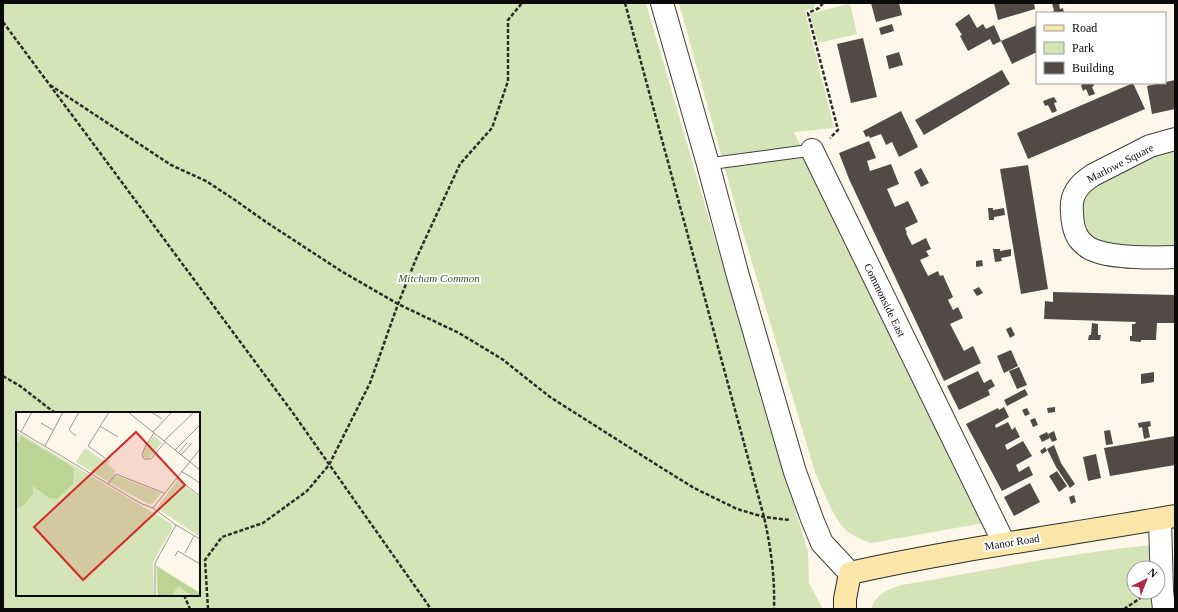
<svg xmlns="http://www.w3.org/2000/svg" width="1178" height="612" viewBox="0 0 1178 612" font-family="Georgia,serif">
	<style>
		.green { fill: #d4e4b6; fill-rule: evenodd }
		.building { fill: #524a47 }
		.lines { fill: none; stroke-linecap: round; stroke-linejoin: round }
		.service-casing { stroke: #3d3d3d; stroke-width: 13 }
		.minor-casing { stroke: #3d3d3d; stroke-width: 24 }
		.tertiary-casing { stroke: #3d3d3d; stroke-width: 24 }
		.secondary-casing { stroke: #2c2c2c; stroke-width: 24 }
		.path { stroke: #2c2c2c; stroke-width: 2.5; stroke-dasharray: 4 2; stroke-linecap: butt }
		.service { stroke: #fff; stroke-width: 11 }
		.minor { stroke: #fff; stroke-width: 22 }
		.tertiary { stroke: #fff; stroke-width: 22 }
		.secondary { stroke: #f9e6a8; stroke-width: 22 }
		.labels { text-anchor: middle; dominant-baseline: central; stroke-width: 4; stroke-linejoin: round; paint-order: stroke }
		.street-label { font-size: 11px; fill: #0a0a0a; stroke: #fff }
		.park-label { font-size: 11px; font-style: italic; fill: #345c20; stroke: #fff }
		.inset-road { fill: none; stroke: #9c9890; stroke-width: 1 }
		.view { fill: #d62828; fill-opacity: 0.15; stroke: #d62828; stroke-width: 2 }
		.inset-edge { fill: none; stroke: #0a0a0a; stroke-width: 2 }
	</style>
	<rect width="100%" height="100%" fill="#fdf7e9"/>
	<g class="green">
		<path d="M3,3h643l78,267 84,282 1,31 14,26h-820zM17,413h182v182h-182z"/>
		<path d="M679,3h137l-2,5 -9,3 29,117 -40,4 71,149 119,242 -113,20c-10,-4 -22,-8 -29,-17 -12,-16 -19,-36 -27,-54l-76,-253z"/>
		<path d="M848,4l3,3 6,27 -39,9 -8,-29z"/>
		<path d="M1175,150v100l-68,-6 -9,-3 -8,-6 -8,-17v-16l8,-14 68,-37z"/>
		<path d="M1151,545v23h-17v24h17l4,17h-284c5,-15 17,-20 31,-24 83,-14 166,-32 249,-40z"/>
	</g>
	<g class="building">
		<path d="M871,3h28l3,12 -26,7z"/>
		<path d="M994,3h40l1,6 -37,11z"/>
		<path d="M1052,3h7l1,6 3,-1 1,5h-14l4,-2z"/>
		<path d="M969,14l8,14 6,-4 3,5 8,-4 7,16 -8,4 -3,-6 -22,12 -8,-15 2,-1 -7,-11z"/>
		<path d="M892,24l2,7 -13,4 -2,-7z"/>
		<path d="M1037,25v27l-25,12 -11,-23z"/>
		<path d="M863,38l14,59 -26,6 -14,-59z"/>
		<path d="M899,52l4,13 -14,4 -3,-13z"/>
		<path d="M1002,70l8,14 -86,51 -9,-15z"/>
		<path d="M1175,80v29l-23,5 -5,-28z"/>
		<path d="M1086,83h7l1,3 -2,1 3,7 -6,2 -3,-7 -3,2 -2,-6z"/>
		<path d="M1133,83l12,26 -117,50 -11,-26z"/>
		<path d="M1054,97l3,5 -3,1 3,8 -5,2 -4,-8 -3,1 -2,-5z"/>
		<path d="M901,111l17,36 -19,10 -7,-15 -6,3 -5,-11 -11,4 -1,-2 -3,1 -3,-6z"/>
		<path d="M869,141l7,17 -9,3 3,10 21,-7 8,20 -12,5 8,18 13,-6 10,21 -13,6 2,5h-1l6,12 14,-7 5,11 -5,2 3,5 -9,4 8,16 10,-5 2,5 3,-1 10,22 -5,3 5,10 5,-3 5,11 -13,6 14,27 9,-5 8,17 -37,18 -95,-202 -10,-26z"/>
		<path d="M1028,165l20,124 -27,5 -21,-125z"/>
		<path d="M921,168l8,15 -8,4 -7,-15z"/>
		<path d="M988,208h5v2l11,-2 1,7 -11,2v3h-5z"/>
		<path d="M993,249h7v2l11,-2v7l-10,2 1,3 -7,1z"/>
		<path d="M982,260l1,6 -7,1v-6z"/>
		<path d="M979,287l4,6 -6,3 -4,-6z"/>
		<path d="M1053,292l122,3v28h-18l-1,17h-15v2l-11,-1v-5h2v-12h3l1,-2 -92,-3 1,-18 8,1z"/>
		<path d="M1092,323l6,1v11h3l-1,5h-12l1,-5h2z"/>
		<path d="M1011,327l4,8 -5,3 -4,-9z"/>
		<path d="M1011,350l7,16 -14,7 -7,-17z"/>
		<path d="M1019,367l8,18 -10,4 -8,-18z"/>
		<path d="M978,371l6,12 7,-4 4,7 -7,4 2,5 -31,15 -12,-24z"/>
		<path d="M1154,372v10l-13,2v-10z"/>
		<path d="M1025,389l3,6 -21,11 -3,-6z"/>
		<path d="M1004,407l5,10 -14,8 1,3 12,-6 4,8 3,-3 5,10 -15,8 2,5 16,-9 9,15 -16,9 3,7 10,-6 4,9 -31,16 -36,-67 32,-16 1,2z"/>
		<path d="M1055,407v5l-7,1 -1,-5z"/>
		<path d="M1027,408l3,6 -5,2 -3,-6z"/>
		<path d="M1035,418l3,7 -5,2 -3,-7z"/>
		<path d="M1150,421l1,5 -3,1 2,10 -6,2 -2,-12 -3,1 -1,-5z"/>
		<path d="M1110,430l3,14 -7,1 -2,-14z"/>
		<path d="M1054,431l3,9 -5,2 -4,-8z"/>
		<path d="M1047,432l3,6 -8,4 -3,-6z"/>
		<path d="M1175,436v29l-65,11 -6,-28z"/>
		<path d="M1054,445l7,18 14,21 -5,4 -14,-21 -9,-18z"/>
		<path d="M1045,447l2,4 -5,3 -2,-3z"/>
		<path d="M1096,454l5,24 -13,3 -5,-24z"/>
		<path d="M1057,471l10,15 -8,6 -10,-16z"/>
		<path d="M1030,483l10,19 -26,14 -10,-19z"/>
		<path d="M1074,495l2,7 -5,2 -2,-7z"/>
	</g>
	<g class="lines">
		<defs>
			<path id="service" d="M708,164l104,-14"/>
			<g id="minor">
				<path d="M1175,139l-25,7 -57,29c-14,9 -23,19 -21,37 0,8 2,20 7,27 4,5 10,10 17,12 18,7 58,7 79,6"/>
				<path d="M812,150l192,393"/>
				<path d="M1160,519l2,72 2,18"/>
			</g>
			<path id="tertiary" d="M662,3l46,161 30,112 57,196 17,47 10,24 28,30"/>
			<path id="secondary" d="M845,609v-10l5,-26c107,-24 217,-38 325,-57"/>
		</defs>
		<use href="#service" class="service-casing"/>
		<use href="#minor" class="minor-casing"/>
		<use href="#tertiary" class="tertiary-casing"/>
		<use href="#secondary" class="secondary-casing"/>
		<g class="path">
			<path d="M625,3l139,514c7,31 11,61 10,92"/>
			<path d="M823,3l-4,5 -11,5 30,117 -8,8"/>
			<path d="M3,22l290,391 138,196"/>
			<path d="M50,85l121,80 35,16 29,19 31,22 75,49 57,33 61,29 43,26 48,38 107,68 37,23 43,21 27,8 26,3"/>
			<path d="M3,376l17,10 35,27"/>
			<path d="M184,595l6,14"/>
			<path d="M208,609l-3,-49 17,-23 41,-14 44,-32 22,-26 41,-82 28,-79 18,-45 44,-95 32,-36 16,-47v-61l14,-17"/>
			<path d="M1124,609l18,-12"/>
		</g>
		<use href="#service" class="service"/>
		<use href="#minor" class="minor"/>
		<use href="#tertiary" class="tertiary"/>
		<use href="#secondary" class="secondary"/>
	</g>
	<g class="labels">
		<g class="street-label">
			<text transform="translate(1120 163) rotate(-27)">Marlowe Square</text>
			<text transform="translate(885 300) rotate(64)">Commonside East</text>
			<text transform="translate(1012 542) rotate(-9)">Manor Road</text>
		</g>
		<g class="park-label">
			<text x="439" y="278">Mitcham Common</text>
		</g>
	</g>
	<g transform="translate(16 412)">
		<rect width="184" height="184" fill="#fdf7e9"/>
		<path d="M0,19l156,93v5l-19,33 1,34h-138zM138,24l8,7 -13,15h-4l-2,-3 3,-9zM69,36l20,14 2,-3 3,2 -3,3 9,7 -3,3 48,19 -8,10 -4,1 -34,-18 -39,-24zM161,69l23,16v40l-42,-28 1,-4zM140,153l44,28v3h-43z" fill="#d4e4b6"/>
		<path d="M5,24l53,32 -1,16 -16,15 -8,-1 -16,-12v8l-9,11 -5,3 -3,-1v-67l3,2zM141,155l43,26v3h-8l-14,-10 -6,10h-14z" fill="#bad496"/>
		<path class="inset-road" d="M112,0l72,58M135,0l11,7M25,11l12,7M84,14l18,11M0,17l124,74 13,5M5,20l11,-20M137,20l19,-20M138,21l-9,14 -3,8 2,4h7l14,-17M60,24l-7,-6 10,-18M148,29l30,-29M29,34l18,-34M159,38l25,-25M163,40l8,-9M165,43l11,-12M89,46l-17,-12 21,-34M165,59l19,12M160,66l24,18M92,72l8,-10 48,19M160,113l24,14M169,141l9,-17M159,144l3,-5 22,13M139,184v-33l21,-38 -23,-17 47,-59"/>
		<path class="view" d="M120,20l49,53 -102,95 -49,-53z"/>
		<rect width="184" height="184" class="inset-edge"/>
	</g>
	<rect width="1178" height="612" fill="none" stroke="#0a0a0a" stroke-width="8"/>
	<rect x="1036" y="12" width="130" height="72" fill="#ffffff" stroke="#9d9d9d"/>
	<rect x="1044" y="25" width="20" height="6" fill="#f9e6a8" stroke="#9d9d9d"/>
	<text x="1072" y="32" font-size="12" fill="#0a0a0a">Road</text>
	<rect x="1044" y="42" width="20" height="12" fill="#d4e4b6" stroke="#9d9d9d"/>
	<text x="1072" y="52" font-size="12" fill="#0a0a0a">Park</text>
	<rect x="1044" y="62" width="20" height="12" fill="#524a47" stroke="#9d9d9d"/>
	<text x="1072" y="72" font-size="12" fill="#0a0a0a">Building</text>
	<g transform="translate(1146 580) rotate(43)"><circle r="19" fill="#ffffff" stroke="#9d9d9d"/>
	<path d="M0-3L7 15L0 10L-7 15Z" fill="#af2d44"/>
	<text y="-6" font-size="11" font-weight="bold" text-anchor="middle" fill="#0a0a0a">N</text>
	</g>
</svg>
